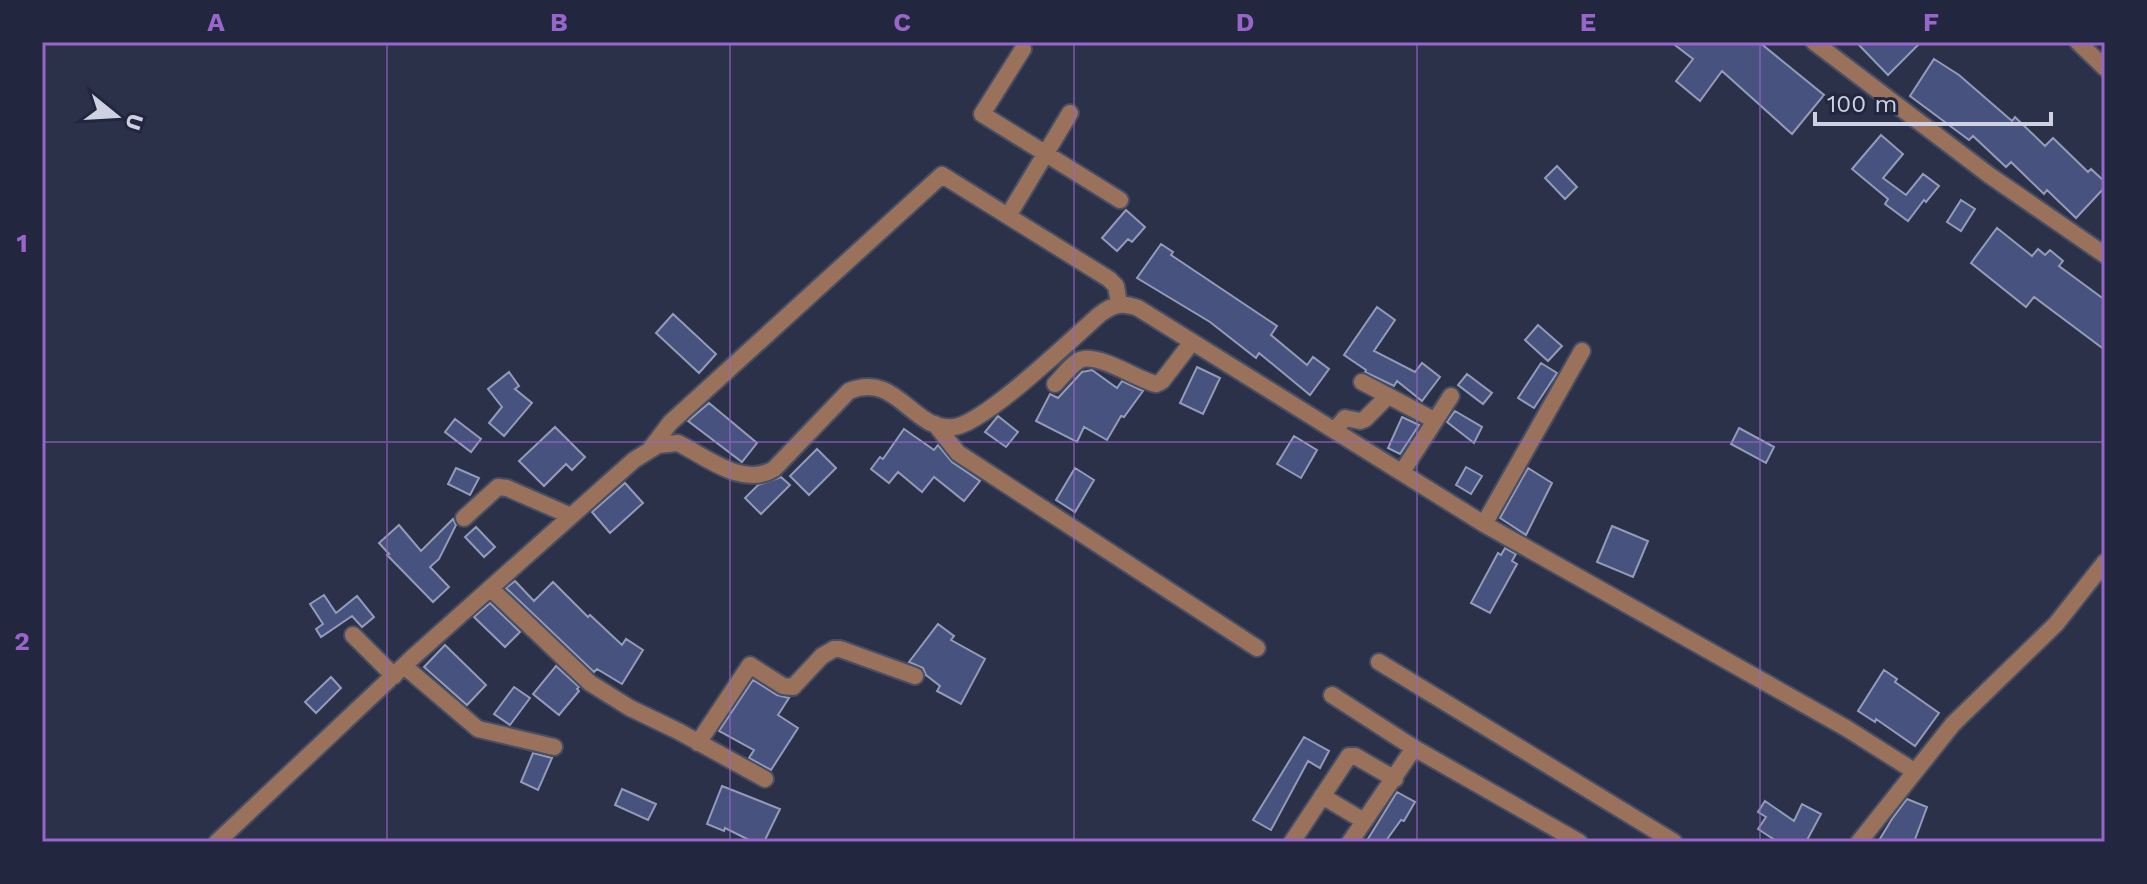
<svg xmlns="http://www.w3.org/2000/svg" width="2147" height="884" font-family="'Work Sans',sans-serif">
	<rect width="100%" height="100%" fill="#2b3149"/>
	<!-- building -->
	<path fill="#47527f" stroke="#939bb8" stroke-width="2" d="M 1671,42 L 1759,42 L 1824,95 L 1792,134 L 1722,71 L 1700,101 L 1676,81 L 1693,59 Z
		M 1856,42 L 1921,42 L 1888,75 Z
		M 1934,59 L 1959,75 L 2012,121 L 2015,117 L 2045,146 L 2053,138 L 2088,172 L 2091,169 L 2105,182 L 2105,187 L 2076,218 L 2047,190 L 2044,194 L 2011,162 L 2006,167 L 1973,136 L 1969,140 L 1910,96 Z
		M 1881,135 L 1903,154 L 1883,178 L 1906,195 L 1923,174 L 1939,186 L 1926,202 L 1924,200 L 1908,221 L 1885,204 L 1888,199 L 1852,169 Z
		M 1557,166 L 1577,187 L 1565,199 L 1545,178 Z
		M 1961,200 L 1975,209 L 1961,231 L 1947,222 Z
		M 1126,210 L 1145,227 L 1132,242 L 1128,239 L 1117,251 L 1102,238 Z
		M 1997,228 L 2032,256 L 2038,249 L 2045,255 L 2050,250 L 2063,261 L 2059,266 L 2105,300 L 2105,350 L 2034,297 L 2026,307 L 1971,263 Z
		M 1161,244 L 1173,252 L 1171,255 L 1277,326 L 1271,335 L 1307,365 L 1313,357 L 1329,369 L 1310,395 L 1259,353 L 1256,358 L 1210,322 L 1137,278 Z
		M 1377,307 L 1395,320 L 1374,351 L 1415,372 L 1422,363 L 1440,377 L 1422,401 L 1397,381 L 1394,386 L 1365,372 L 1366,370 L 1344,355 Z
		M 673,314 L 716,354 L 699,373 L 656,333 Z
		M 1538,325 L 1562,346 L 1548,361 L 1525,340 Z
		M 1541,363 L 1557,373 L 1534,408 L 1518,398 Z
		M 1197,367 L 1220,378 L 1203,414 L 1180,403 Z
		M 1092,370 L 1117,388 L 1122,381 L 1143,391 L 1124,417 L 1121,416 L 1107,440 L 1084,427 L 1077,442 L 1036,421 L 1050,394 L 1058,398 L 1082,372 Z
		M 509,372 L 519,386 L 515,389 L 532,403 L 504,436 L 489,423 L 502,407 L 488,389 Z
		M 1467,374 L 1492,393 L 1483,404 L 1458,385 Z
		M 709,403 L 757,443 L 742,462 L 688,421 Z
		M 1455,411 L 1482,427 L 1474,443 L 1447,422 Z
		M 998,416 L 1018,432 L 1006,447 L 985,432 Z
		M 1402,417 L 1419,425 L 1400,454 L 1388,448 Z
		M 455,419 L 481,439 L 471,452 L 445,432 Z
		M 555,427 L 585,457 L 572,470 L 566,464 L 544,486 L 519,461 Z
		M 1739,428 L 1774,447 L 1766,463 L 1731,444 Z
		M 904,429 L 934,450 L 938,445 L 952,462 L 980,481 L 964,501 L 934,477 L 922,492 L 898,472 L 889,483 L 871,469 L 880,457 L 883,459 Z
		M 1294,436 L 1317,450 L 1301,478 L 1277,464 Z
		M 817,449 L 836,468 L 809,495 L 790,476 Z
		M 1466,467 L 1482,476 L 1471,494 L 1456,485 Z
		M 456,468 L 479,478 L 470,495 L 448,484 Z
		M 1075,468 L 1094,480 L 1075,512 L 1056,500 Z
		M 1528,468 L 1552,483 L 1526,535 L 1500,518 Z
		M 781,477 L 790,485 L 761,514 L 745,498 L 758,485 Z
		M 625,483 L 643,503 L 610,533 L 592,512 Z
		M 453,519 L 456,525 L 439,559 L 430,567 L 449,587 L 433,602 L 387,555 L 389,554 L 379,543 L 399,525 L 421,551 Z
		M 1612,526 L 1648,541 L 1633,577 L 1597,562 Z
		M 476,527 L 495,547 L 484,557 L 465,537 Z
		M 1505,548 L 1516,554 L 1512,561 L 1517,564 L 1490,613 L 1471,603 L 1498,553 L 1501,555 Z
		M 515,581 L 534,601 L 553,582 L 588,617 L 590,615 L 622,645 L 626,639 L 643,650 L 622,684 L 597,669 L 594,672 L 506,588 Z
		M 324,595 L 336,613 L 357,596 L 374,617 L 362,627 L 352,616 L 321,637 L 316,629 L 323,624 L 310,604 Z
		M 490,603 L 520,632 L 505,647 L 474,617 Z
		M 938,624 L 954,636 L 951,640 L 985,659 L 961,704 L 937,691 L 940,686 L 926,675 L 923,668 L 909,662 Z
		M 445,645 L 486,685 L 467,705 L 424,667 Z
		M 556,666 L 579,687 L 577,689 L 579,691 L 559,715 L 533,694 Z
		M 1884,670 L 1897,679 L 1895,682 L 1939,713 L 1915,746 L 1876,719 L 1875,722 L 1858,711 Z
		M 331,677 L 341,688 L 316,713 L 305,702 Z
		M 753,680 L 777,695 L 789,698 L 778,715 L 798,728 L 771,770 L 749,758 L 754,750 L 719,731 Z
		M 514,687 L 530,698 L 510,725 L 494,714 Z
		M 1304,737 L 1329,751 L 1320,768 L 1308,761 L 1271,830 L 1253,820 Z
		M 533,753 L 552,758 L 538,790 L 521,782 Z
		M 722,786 L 780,809 L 764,842 L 753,842 L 725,828 L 724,831 L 707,824 Z
		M 622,789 L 656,804 L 648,820 L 615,805 Z
		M 1397,792 L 1415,802 L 1404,821 L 1401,820 L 1385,842 L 1366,842 Z
		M 1907,799 L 1927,807 L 1914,842 L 1878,842 L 1892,819 Z
		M 1765,801 L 1794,821 L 1802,804 L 1821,814 L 1806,842 L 1778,842 L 1758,829 L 1766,817 L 1758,812 Z"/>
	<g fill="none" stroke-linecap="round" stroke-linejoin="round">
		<!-- minor casing -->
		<g stroke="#484e64" stroke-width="20">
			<path id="minor" d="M 1814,42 L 1989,175 L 2105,255
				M 2078,42 L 2105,68
				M 1023,49 L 982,114 L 1120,200
				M 1008,216 L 1070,113
				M 1362,382 L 1434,420
				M 1055,384 C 1062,377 1069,367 1078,361 C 1094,350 1138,380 1156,384 L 1162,381 L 1192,342
				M 935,424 L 958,453 L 1257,648
				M 1335,430 L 1345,418 L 1360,421 L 1365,419 L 1388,396
				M 651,448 L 670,423 L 942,175 L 1109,279 L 1116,286 L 1119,304
				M 1402,472 L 1451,396
				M 464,518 L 498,487 L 507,488 L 571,516
				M 1484,524 L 1582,351
				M 491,589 L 590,683 L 630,708 L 678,731 L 765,779
				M 353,635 L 394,676
				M 1379,662 L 1674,842
				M 404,666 L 478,729 L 554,747
				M 1332,695 L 1414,748 L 1579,842
				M 698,743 L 750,665 L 783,686 L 793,687 L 822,656 L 834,649 L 840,649 L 915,676
				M 1322,796 L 1364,821
				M 217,842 L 412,658 L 634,460 L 658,445 L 678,443 C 706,457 743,488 774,469 L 849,391 C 898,371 912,432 954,427 C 985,423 1072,339 1099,315 C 1113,304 1122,302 1138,308 L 1484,524 L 1846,728 L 1914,771
				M 1292,842 L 1349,756 L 1355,756 L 1395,779
				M 1350,842 L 1414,748
				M 1859,842 L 1953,724 L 2056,624 L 2105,562"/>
		</g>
		<!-- minor -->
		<use href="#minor" stroke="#9a715b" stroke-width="16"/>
	</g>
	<!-- grid -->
	<path fill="none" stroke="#9866cb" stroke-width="2" stroke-opacity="0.55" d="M 387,42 L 387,842M 730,42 L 730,842M 1074,42 L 1074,842M 1417,42 L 1417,842M 1760,42 L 1760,842M 42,442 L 2105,442"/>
	<!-- border -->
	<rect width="2147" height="884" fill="none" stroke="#22273f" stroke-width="88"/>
	<!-- north arrow -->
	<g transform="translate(116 116) rotate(108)" stroke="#22273f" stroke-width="6" paint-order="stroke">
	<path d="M0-6L14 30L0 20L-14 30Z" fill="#cdd1e1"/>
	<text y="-12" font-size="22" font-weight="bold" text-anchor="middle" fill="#cdd1e1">U</text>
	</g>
	<!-- scale -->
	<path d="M1815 112v12h236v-12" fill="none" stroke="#cdd1e1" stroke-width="4"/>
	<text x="1827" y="112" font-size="24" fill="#cdd1e1" stroke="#22273f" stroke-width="6" paint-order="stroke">100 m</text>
	<rect x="44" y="44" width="2059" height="796" fill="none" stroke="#9866cb" stroke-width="3"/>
	<g font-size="26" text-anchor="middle" font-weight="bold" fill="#9866cb">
		<text x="216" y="31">A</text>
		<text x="559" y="31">B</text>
		<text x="902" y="31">C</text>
		<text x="1245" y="31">D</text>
		<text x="1588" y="31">E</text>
		<text x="1931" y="31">F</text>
		<text x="22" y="252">1</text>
		<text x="22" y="650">2</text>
	</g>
</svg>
